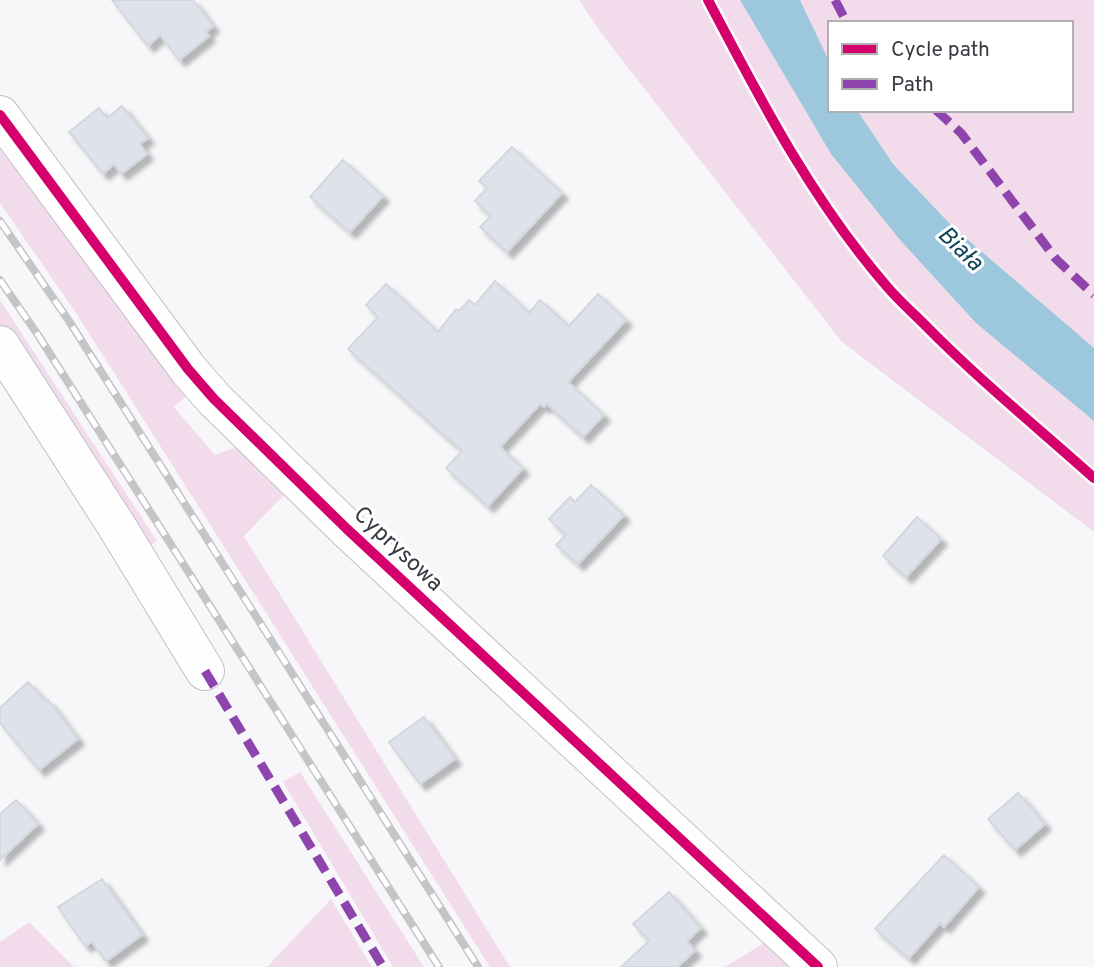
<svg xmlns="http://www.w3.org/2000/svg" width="1094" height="967" font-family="Overpass,sans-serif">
	<defs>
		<filter id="shadow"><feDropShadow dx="6" dy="6" stdDeviation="2" flood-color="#0004"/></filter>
	</defs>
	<rect width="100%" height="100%" fill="#f7f7fa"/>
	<!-- green -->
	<path fill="#f2dbeb" d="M 579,0 L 740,0 L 831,154 L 900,240 L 976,323 L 1094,421 L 1094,532 L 842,342 L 601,33 Z
		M 800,0 L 1094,0 L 1094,348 L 953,227 L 893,164 L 857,110 L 1071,110 L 1071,23 L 830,23 L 830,63 Z
		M 0,138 L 191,392 L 174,407 L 215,455 L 242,445 L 289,490 L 244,536 L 510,967 L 490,967 L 78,316 L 0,203 Z
		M 0,300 L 157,541 L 150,545 L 0,325 Z
		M 300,772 L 424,967 L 393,967 L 283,782 Z
		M 331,899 L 372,967 L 267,967 Z
		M 29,922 L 74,967 L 0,967 L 0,942 Z
		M 772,938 L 802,967 L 725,967 Z"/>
	<!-- water -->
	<path fill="#9dc7dc" d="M 740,0 L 800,0 L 830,63 L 830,110 L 857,110 L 893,164 L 953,227 L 1094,348 L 1094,421 L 976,323 L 900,240 L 831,154 Z"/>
	<!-- building -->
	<path fill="#dde2eb" stroke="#d4d7dd" stroke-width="2" filter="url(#shadow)" d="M 112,0 L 193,0 L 213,26 L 206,32 L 209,36 L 179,60 L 160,35 L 148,46 Z
		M 122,106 L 148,138 L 140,144 L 147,154 L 121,174 L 114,164 L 103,174 L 69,132 L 99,108 L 107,118 Z
		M 512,147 L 562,193 L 507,252 L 480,227 L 491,216 L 475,201 L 487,188 L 479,181 Z
		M 343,160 L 383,196 L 350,232 L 310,197 Z
		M 495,281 L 529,313 L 540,300 L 569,326 L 598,294 L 626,320 L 568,382 L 604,415 L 583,437 L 547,404 L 544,407 L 540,404 L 500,447 L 523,468 L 488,506 L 446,468 L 462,451 L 348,349 L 378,317 L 366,305 L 386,284 L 438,332 L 456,309 L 459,311 L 469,300 L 475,305 Z
		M 591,485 L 624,515 L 578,564 L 556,545 L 566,535 L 549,519 L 570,497 L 575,502 Z
		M 917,517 L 941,539 L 906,577 L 883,556 Z
		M 28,682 L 46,702 L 48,700 L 78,739 L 39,770 L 0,723 L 0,708 Z
		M 424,717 L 455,759 L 420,784 L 389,742 Z
		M 1018,793 L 1045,824 L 1015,850 L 988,819 Z
		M 16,800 L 38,824 L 0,860 L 0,814 Z
		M 944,855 L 979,887 L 944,927 L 940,923 L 909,958 L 875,929 Z
		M 102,879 L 142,935 L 106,961 L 92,942 L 85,946 L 58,907 Z
		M 669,892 L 701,928 L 687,941 L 695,951 L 677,967 L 621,967 L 649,941 L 633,924 Z"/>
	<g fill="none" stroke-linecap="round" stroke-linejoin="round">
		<!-- minor casing -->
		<g stroke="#c1c1c7" stroke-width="40">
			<path id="minor" d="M 0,115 L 188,369 L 214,399 L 347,529 L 818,967
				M 0,345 L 116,525 L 205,671"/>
		</g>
		<!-- minor -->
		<use href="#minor" stroke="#fefefe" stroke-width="38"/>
		<!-- rail casing -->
		<g stroke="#c5c5c7" stroke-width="8">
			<path id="rail" d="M 0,221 L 69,321 L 478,967
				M 0,280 L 38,335 L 439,967"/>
		</g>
		<!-- rail -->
		<use href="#rail" stroke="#fff" stroke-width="5" stroke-dasharray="16" stroke-linecap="butt"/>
		<!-- quiet -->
		<path stroke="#8e44ad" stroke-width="9" stroke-dasharray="18 9" stroke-linecap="butt" d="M 835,0 L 847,23
			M 936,110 L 961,133 L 1056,259 L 1094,295
			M 205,671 L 383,967"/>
		<!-- cycleway casing -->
		<g stroke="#fff" stroke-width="15">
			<path id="cycleway" d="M 708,0 C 760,99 811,198 884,283 C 896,298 911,311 925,325 C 978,379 1037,427 1094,478
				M 0,115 L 188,369 L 214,399 L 347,529 L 818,967"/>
		</g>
		<!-- cycleway -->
		<use href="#cycleway" stroke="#d6006c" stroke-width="10"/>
	</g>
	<g text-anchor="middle" stroke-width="6" stroke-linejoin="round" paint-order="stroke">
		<!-- street labels -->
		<g font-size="23" fill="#383843" stroke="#fff">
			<text transform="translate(399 548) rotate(43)" y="8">Cyprysowa</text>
		</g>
		<!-- water labels -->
		<g font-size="24" font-style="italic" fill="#0f4458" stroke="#fff">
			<text transform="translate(961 248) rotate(44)" y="8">Biała</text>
		</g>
	</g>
	<!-- legend -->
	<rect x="828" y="21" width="245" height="91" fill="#ffffff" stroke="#afafb4" stroke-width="2"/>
	<rect x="842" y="44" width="35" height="10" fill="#d6006c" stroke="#afafb4" stroke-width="2"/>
	<text x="891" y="56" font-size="21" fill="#383843">Cycle path</text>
	<rect x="842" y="79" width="35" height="10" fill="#8e44ad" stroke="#afafb4" stroke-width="2"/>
	<text x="891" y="91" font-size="21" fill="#383843">Path</text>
</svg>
